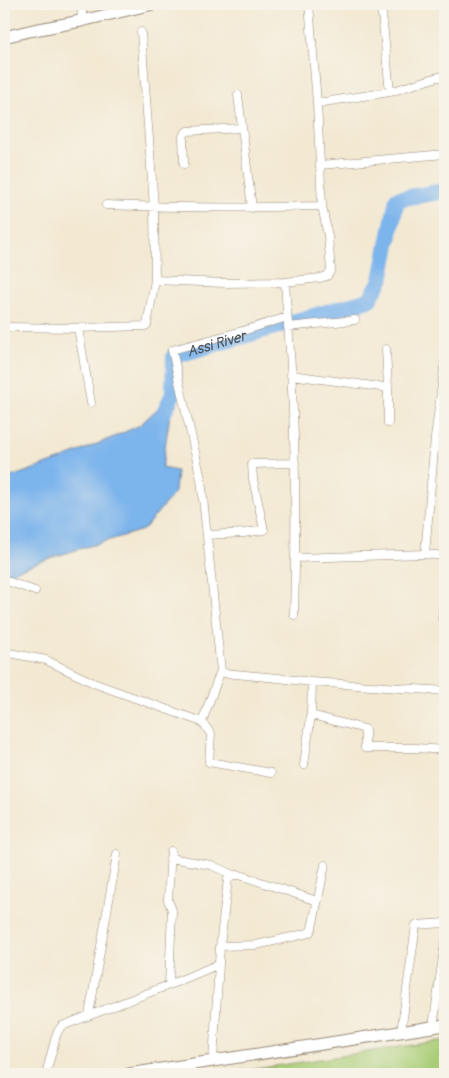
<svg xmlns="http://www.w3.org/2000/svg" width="449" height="1078" font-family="Pangolin,sans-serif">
	<rect width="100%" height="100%" fill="#f7f3e8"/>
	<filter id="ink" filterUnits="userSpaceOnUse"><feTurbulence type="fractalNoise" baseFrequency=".02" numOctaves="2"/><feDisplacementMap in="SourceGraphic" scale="10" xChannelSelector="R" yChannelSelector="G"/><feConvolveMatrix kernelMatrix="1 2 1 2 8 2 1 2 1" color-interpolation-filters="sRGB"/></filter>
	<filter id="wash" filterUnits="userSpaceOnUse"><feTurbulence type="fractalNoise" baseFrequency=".0096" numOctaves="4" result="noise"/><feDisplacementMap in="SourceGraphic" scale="20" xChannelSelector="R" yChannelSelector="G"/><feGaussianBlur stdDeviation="1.12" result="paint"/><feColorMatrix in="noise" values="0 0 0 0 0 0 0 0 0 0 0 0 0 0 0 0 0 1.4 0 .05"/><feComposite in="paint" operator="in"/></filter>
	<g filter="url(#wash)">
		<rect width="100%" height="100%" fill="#f3e9d3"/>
		<!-- green -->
		<path fill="#a9cd76" stroke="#727c4a" d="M 445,1040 L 445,1074 L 223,1074 Z"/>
		<!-- water -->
		<path fill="#7bb4ec" stroke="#5b6f85" d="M 173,394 L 162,468 L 177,471 L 175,492 L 143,530 L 53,557 L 4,575 L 4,500 L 11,477 L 59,460 L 116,436 L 140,425 Z"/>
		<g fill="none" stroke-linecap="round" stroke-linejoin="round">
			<!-- river -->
			<path stroke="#7bb4ec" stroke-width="16" id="s1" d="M 164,412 L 173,394 L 174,356 L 369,300 L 381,280 L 397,199 L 445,191"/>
		</g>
	</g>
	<g filter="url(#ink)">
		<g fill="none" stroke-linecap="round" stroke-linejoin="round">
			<!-- street casing -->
			<g stroke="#978a78" stroke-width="9">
				<path id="street" d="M 381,4 L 390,92
					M 81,21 L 83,4
					M 238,95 L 252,208
					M 317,103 L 390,92 L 438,77 L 445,77
					M 184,164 L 183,136 L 187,131 L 242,128
					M 320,165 L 445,154
					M 106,205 C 178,208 250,208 322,206
					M 155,280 L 224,283 L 285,282 L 320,278 L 327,276 L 331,270 L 328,236 L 322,206 L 317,103 L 309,4
					M 285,282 C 287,317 291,353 292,389 C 296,464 296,540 294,615
					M 287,317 L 246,330 L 172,350 L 201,479 L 221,671 L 224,673 L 278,678 L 312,682 L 445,691
					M 4,327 L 78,328 L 145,326 L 147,325 L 155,280 L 154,207 L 141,32
					M 288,327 L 355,320
					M 78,328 L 91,403
					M 386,349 L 388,388
					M 445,361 L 435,438 L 425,554 L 445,556
					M 291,375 L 388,388 L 388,423
					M 207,535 L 244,533 L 264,530 L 253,479 L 252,464 L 295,463
					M 296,558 L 425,554
					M 4,580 L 35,591
					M 442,619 L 445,594
					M 4,652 L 46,660 L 96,684 L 202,722 L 221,670
					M 311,715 L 365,729 L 365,748 L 416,748 L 445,750
					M 202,722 L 211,734 L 209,762 L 271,773
					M 304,765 L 311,715 L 312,682
					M 170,858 L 211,865 L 233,875 L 240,875 L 317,901
					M 220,946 L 256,945 L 305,934 L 310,932 L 312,928 L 325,865
					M 169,985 L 172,910 L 168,900 L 171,851
					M 89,1015 L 117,854
					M 433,1027 L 445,943
					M 401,1032 L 416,925 L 445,923
					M 213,1061 L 219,964
					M 46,1074 L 56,1036 L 58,1031 L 62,1026 L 169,985 L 219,964 L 220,946 L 228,879 L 233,875"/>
			</g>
			<!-- secondary casing -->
			<g stroke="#978a78" stroke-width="13">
				<path id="secondary" d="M 4,37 L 29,31 L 81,21 L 153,4
					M 129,1074 L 445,1025"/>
			</g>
			<!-- street -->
			<use href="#street" stroke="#fff" stroke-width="8"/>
			<!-- secondary -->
			<use href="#secondary" stroke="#fff" stroke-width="11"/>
		</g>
	</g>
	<g text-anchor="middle" stroke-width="5" stroke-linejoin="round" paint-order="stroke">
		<!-- water labels -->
		<g font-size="15" font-style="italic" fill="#4e535c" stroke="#f7f3e8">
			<text dy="5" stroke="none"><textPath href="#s1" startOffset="102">Assi River</textPath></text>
		</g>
	</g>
	<!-- margin -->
	<rect width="449" height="1078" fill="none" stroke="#f7f3e8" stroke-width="20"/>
</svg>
